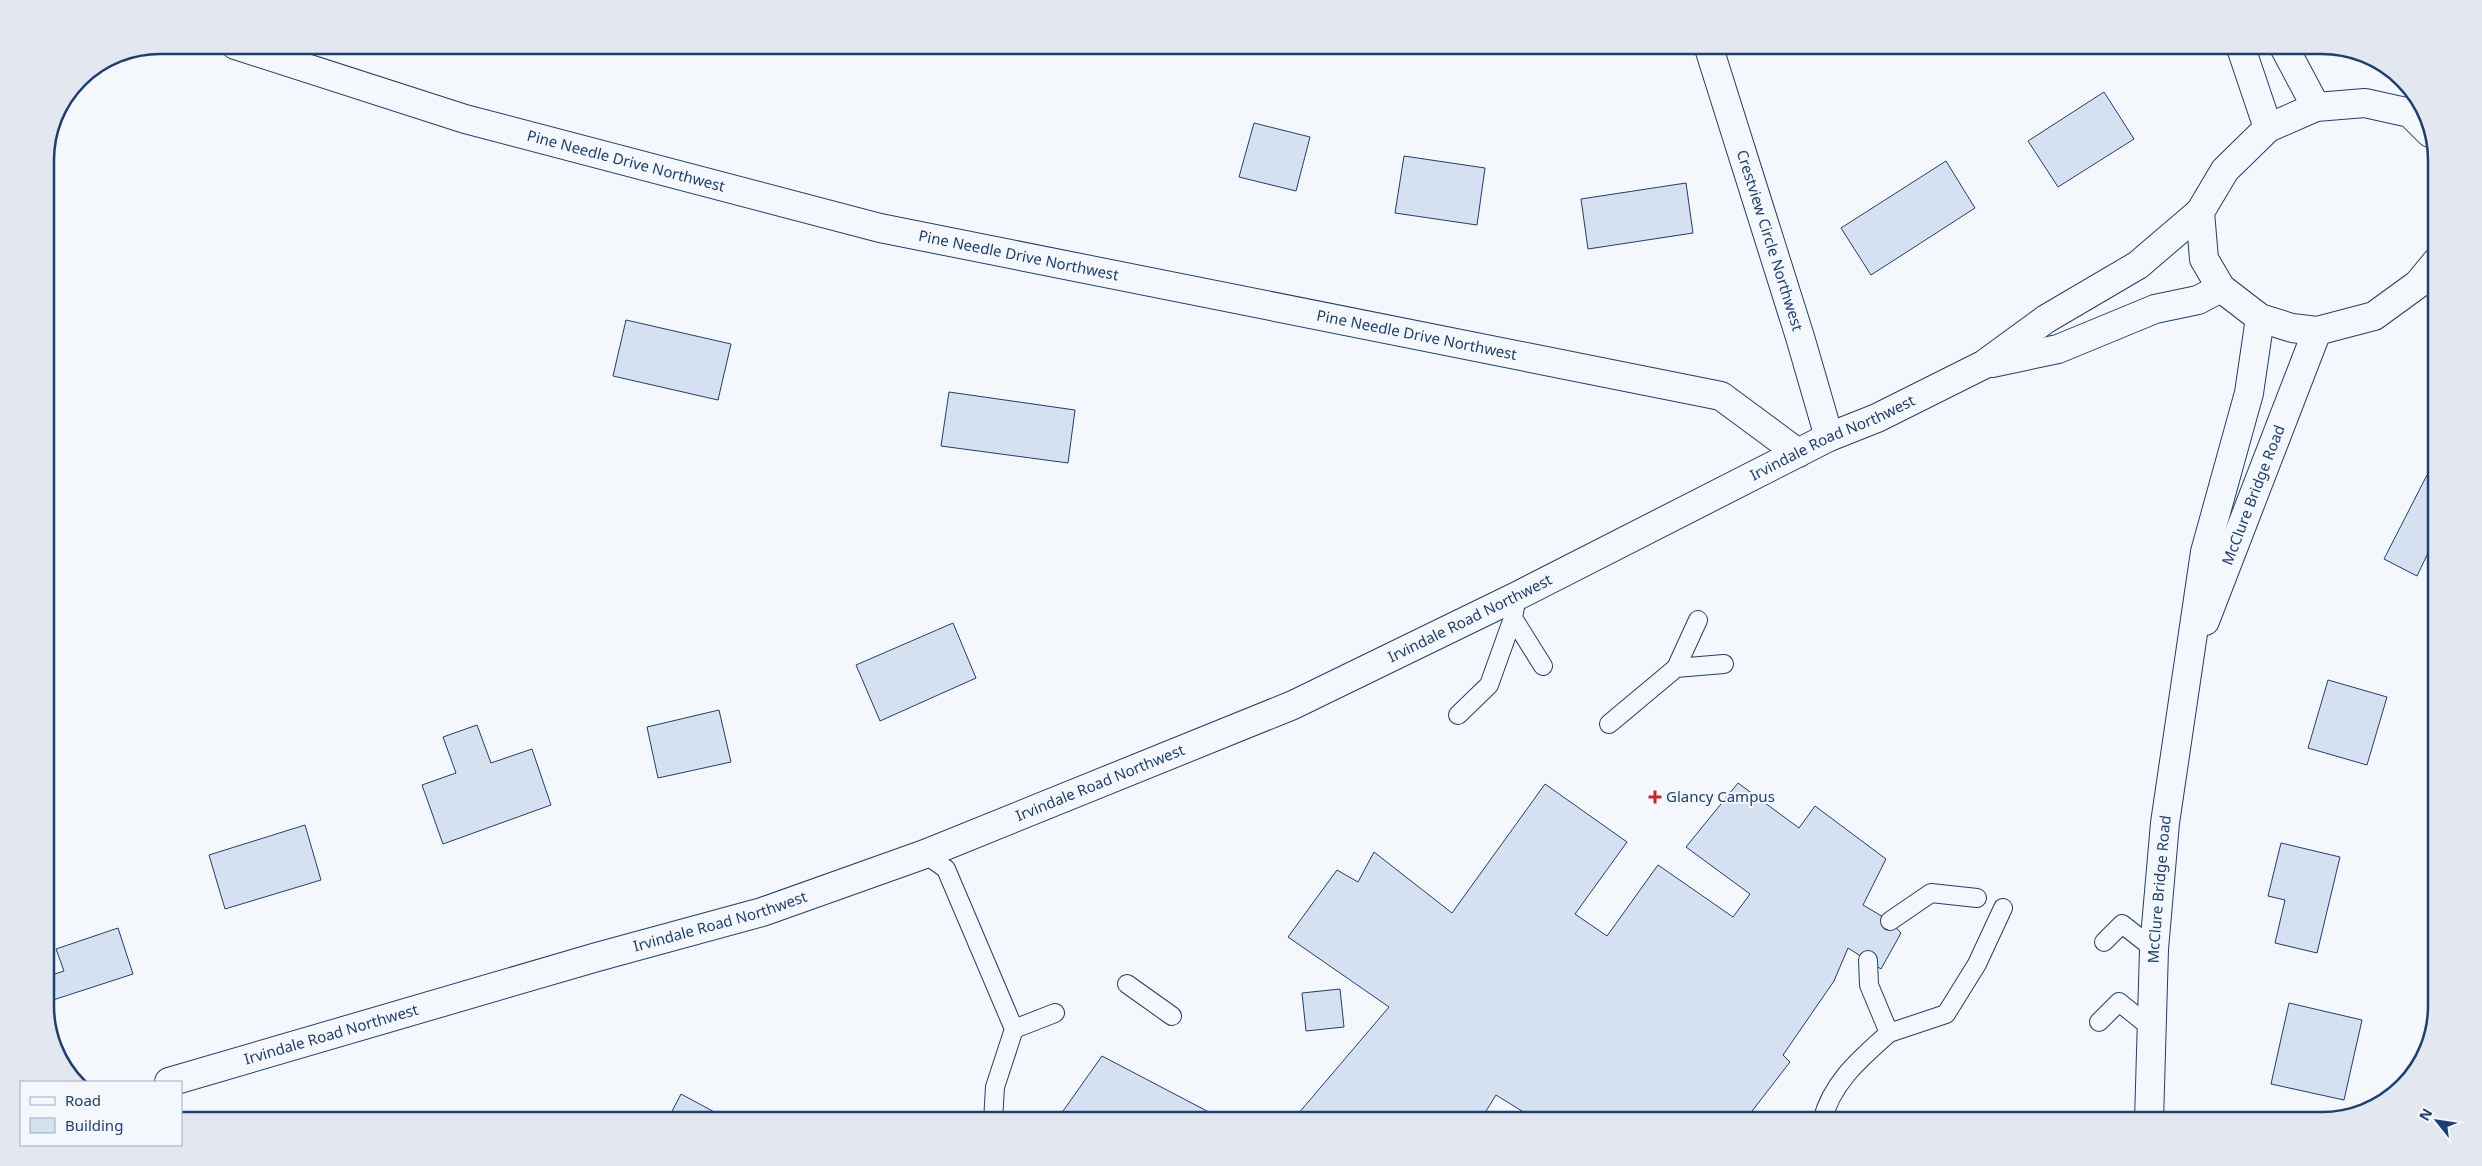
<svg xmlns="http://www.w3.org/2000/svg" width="2482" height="1166" font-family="'Noto Sans',sans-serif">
	<rect width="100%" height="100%" fill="#f4f7fb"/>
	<!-- building -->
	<path fill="#d5e0f0" stroke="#1d3f73" d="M 706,45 L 730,45 L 727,52 Z
		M 741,45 L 763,45 L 761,52 Z
		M 2104,92 L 2134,139 L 2058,187 L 2028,141 Z
		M 1254,123 L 1310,137 L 1296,191 L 1239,177 Z
		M 1404,156 L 1485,168 L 1477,225 L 1395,213 Z
		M 1946,161 L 1975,208 L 1871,275 L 1841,228 Z
		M 1686,183 L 1693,233 L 1588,249 L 1581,199 Z
		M 626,320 L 731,344 L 718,400 L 613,376 Z
		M 949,392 L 1075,410 L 1068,463 L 941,446 Z
		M 2427,475 L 2437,479 L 2437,557 L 2428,553 L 2417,576 L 2384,559 Z
		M 953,623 L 976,678 L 880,721 L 856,665 Z
		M 2328,680 L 2387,697 L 2367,765 L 2308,748 Z
		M 719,710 L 731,762 L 658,778 L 647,727 Z
		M 477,725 L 491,763 L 532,749 L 551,805 L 443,844 L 422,785 L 456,773 L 443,737 Z
		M 1738,783 L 1799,828 L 1815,806 L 1886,859 L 1863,905 L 1890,921 L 1901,933 L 1881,969 L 1848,948 L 1834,981 L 1783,1055 L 1790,1062 L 1749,1115 L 1754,1121 L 1538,1121 L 1496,1095 L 1480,1121 L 1292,1121 L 1389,1007 L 1288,937 L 1337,870 L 1358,882 L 1374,852 L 1452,913 L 1545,784 L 1627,842 L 1575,914 L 1607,936 L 1658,865 L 1733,917 L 1750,894 L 1686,847 Z
		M 305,825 L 321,880 L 225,909 L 209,855 Z
		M 2281,843 L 2340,857 L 2317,953 L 2275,943 L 2285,900 L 2268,896 Z
		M 118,928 L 133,974 L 53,1000 L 46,977 L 64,971 L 56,949 Z
		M 1340,989 L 1344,1027 L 1306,1031 L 1302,993 Z
		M 2289,1003 L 2362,1020 L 2344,1100 L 2271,1084 Z
		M 1102,1056 L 1226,1121 L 1056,1121 Z
		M 681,1094 L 731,1121 L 667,1121 Z
		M 615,1113 L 617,1121 L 590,1121 Z"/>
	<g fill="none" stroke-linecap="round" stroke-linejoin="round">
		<!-- lane casing -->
		<g stroke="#1d3f73" stroke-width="20">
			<path id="lane" d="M 1513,618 L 1543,666
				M 1676,668 L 1724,664
				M 1458,715 L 1489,685 L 1513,618 L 1517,596
				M 1609,724 L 1676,668 L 1698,620
				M 925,854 L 946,869 L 1014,1029 L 995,1087 L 993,1121
				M 1890,921 L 1931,893 L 1977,898
				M 2104,942 L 2122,924 L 2154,949
				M 1127,984 L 1172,1016
				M 2099,1022 L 2119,1002 L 2150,1027
				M 1014,1029 L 1055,1013
				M 1889,1033 L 1946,1014 L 1977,964 L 2003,908
				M 1822,1121 C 1832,1082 1860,1059 1889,1033 L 1869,985 L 1868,960"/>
		</g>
		<!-- street casing -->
		<g stroke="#1d3f73" stroke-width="30">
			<g id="street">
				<path id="s1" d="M 235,45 L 465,119 L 880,228 L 1721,396 L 1798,453"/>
				<path id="s2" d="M 1708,45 L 1800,337 L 1829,437"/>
			</g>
		</g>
		<!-- secondary casing -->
		<g stroke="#1d3f73" stroke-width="30">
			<g id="secondary">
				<path d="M 2240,45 L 2268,128"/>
				<path d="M 2283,45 L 2316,107"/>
				<path d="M 2430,133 L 2410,113 L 2365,103 L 2316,107 L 2268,128 L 2225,170 L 2200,212 L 2204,259 L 2221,288 L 2260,318 L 2292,328 L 2317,331 L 2374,316 L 2418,284 L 2437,261"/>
				<path d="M 1992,363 L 2058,349 L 2155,309 L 2198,300 L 2221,288"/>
				<path id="s3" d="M 2205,621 L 2317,331"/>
				<path id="s4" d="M 169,1082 L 597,957 L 762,912 L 925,854 L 1293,705 L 1517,596 L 1829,437 L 1877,418 L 1983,365 L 2046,319 L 2138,265 L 2200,212"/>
				<path id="s5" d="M 2149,1121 L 2154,949 L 2165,823 L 2205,552 L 2249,393 L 2260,318"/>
			</g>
		</g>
		<!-- lane -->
		<use href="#lane" stroke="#f4f7fb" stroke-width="18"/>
		<!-- street -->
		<use href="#street" stroke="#f4f7fb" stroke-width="28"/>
		<!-- secondary -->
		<use href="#secondary" stroke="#f4f7fb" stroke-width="28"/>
	</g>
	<!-- markers -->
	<path fill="#c62828" stroke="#f4f7fb" stroke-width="2" d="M1652.5 789.5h5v5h5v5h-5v5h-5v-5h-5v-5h5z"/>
	<g text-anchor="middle" stroke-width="4" stroke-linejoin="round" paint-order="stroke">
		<!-- street labels -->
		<g font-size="15" fill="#1d3f73" stroke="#f4f7fb">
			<text dy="5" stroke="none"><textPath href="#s1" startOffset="408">Pine Needle Drive Northwest</textPath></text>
			<text dy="5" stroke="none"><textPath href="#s2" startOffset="205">Crestview Circle Northwest</textPath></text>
			<text dy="5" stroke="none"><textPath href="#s1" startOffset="812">Pine Needle Drive Northwest</textPath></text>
			<text dy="5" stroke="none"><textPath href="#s1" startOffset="1218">Pine Needle Drive Northwest</textPath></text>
			<text dy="5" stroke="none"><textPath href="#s4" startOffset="1789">Irvindale Road Northwest</textPath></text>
			<text dy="5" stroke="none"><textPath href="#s3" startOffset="135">McClure Bridge Road</textPath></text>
			<text dy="5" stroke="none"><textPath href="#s4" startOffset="1384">Irvindale Road Northwest</textPath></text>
			<text dy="5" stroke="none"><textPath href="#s4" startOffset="979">Irvindale Road Northwest</textPath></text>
			<text dy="5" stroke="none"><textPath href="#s5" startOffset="232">McClure Bridge Road</textPath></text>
			<text dy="5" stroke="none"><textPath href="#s4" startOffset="574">Irvindale Road Northwest</textPath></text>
			<text dy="5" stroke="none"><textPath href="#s4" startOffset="169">Irvindale Road Northwest</textPath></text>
		</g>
		<!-- poi labels -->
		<g font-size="15" fill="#1d3f73" stroke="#f4f7fb" text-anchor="start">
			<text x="1666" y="802">Glancy Campus</text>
		</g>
	</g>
	<!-- crop -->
	<path d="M0 0H2482V1166H0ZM160 54H2322A106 106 0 0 1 2428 160V1006A106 106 0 0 1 2322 1112H160A106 106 0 0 1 54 1006V160A106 106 0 0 1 160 54Z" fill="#e3e8f0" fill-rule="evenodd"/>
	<path fill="none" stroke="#1d3f73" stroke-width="2.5" d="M160 54H2322A106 106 0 0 1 2428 160V1006A106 106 0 0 1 2322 1112H160A106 106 0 0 1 54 1006V160A106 106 0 0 1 160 54Z"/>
	<!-- legend -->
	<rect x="20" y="1081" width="162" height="65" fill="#f4f7fb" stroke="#9eadc5"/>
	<rect x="30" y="1097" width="25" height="8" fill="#f4f7fb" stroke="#9eadc5"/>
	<text x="65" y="1106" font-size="15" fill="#1d3f73">Road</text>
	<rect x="30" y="1118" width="25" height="15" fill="#d5e0f0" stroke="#9eadc5"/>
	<text x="65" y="1131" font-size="15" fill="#1d3f73">Building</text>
	<!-- north arrow -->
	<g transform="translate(2437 1121) rotate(300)" stroke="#f4f7fb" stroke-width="4" paint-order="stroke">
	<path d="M0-4L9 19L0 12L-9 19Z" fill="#1d3f73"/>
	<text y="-8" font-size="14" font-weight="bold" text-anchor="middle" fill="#1d3f73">N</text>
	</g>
</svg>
